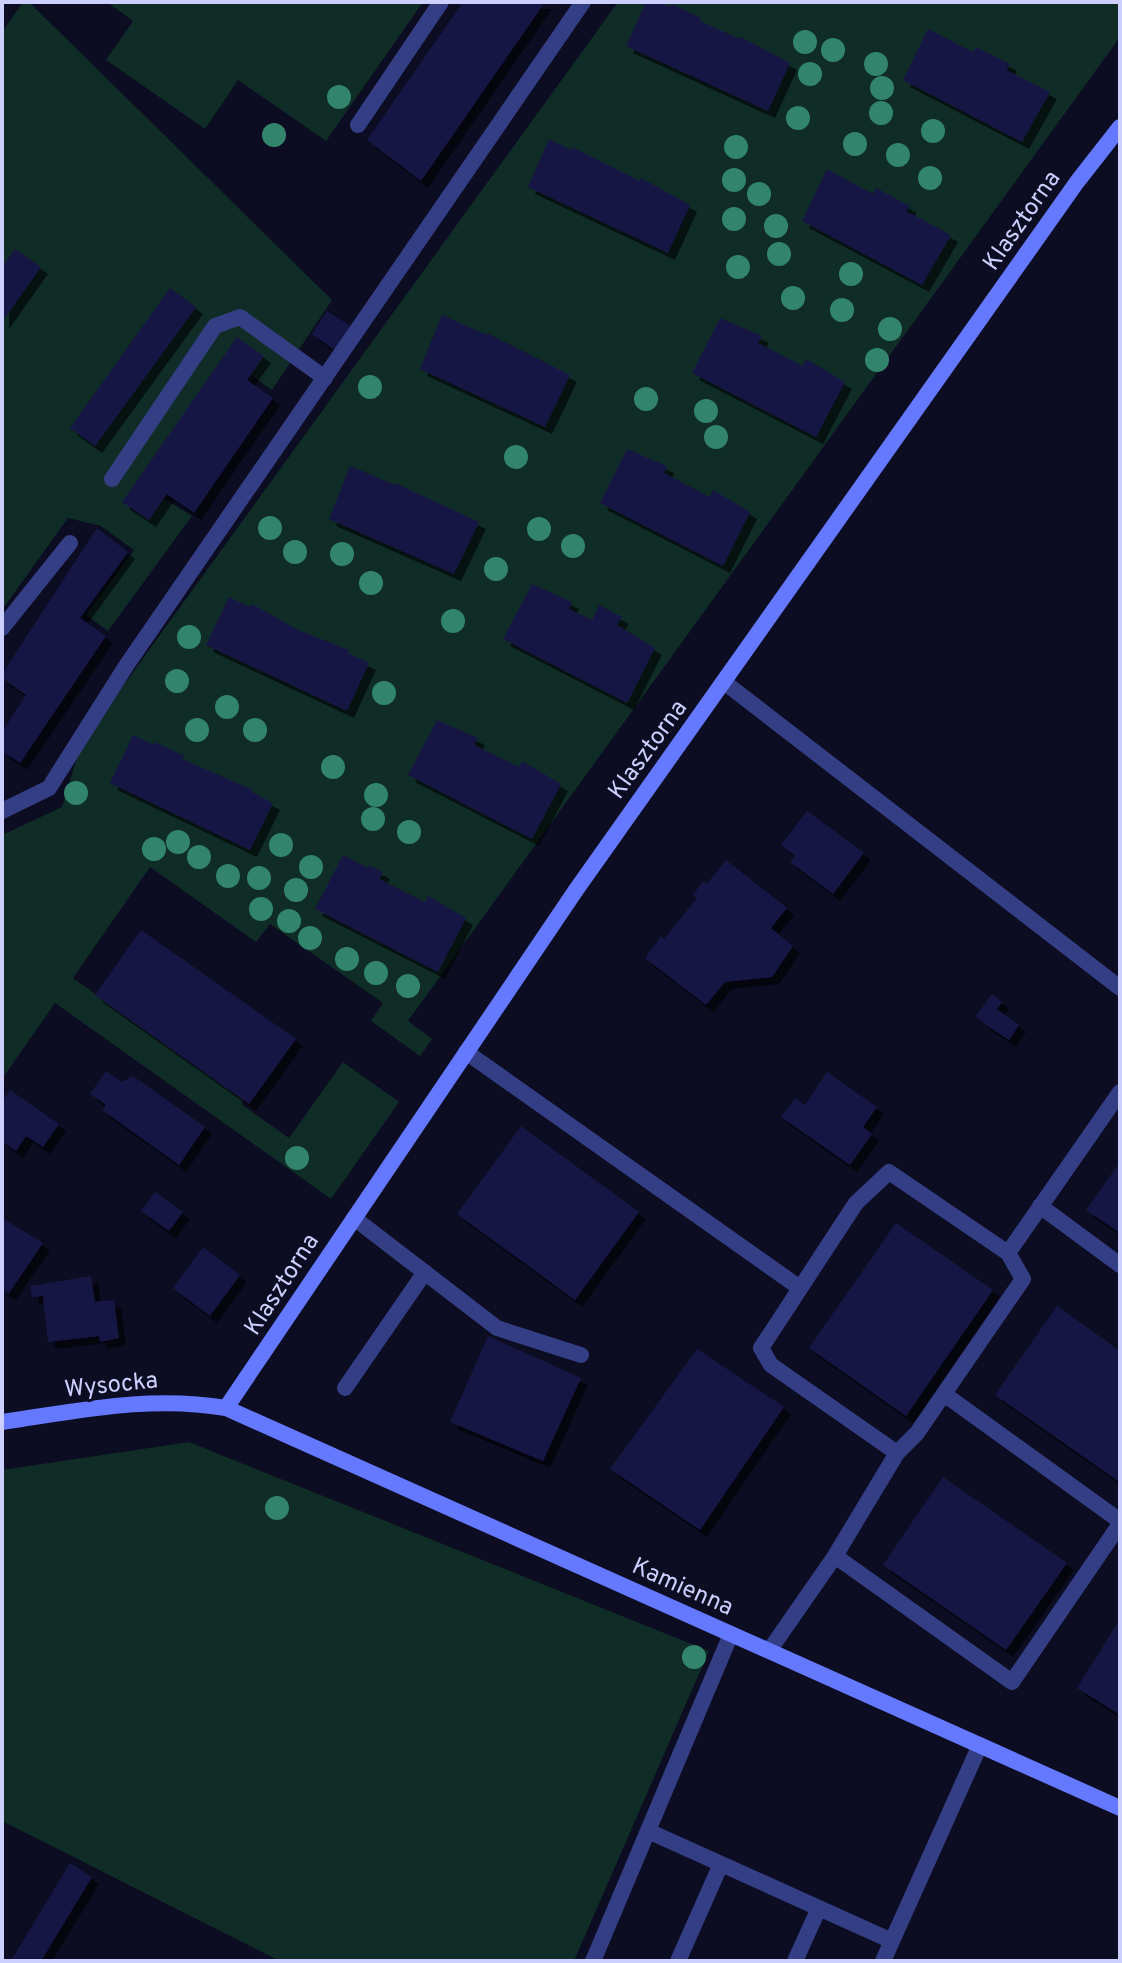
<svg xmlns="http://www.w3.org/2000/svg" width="1122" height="1963" font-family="Overpass,sans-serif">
	<defs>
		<filter id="shadow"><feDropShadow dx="7" dy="7" stdDeviation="0" flood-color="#0009"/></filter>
	</defs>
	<rect width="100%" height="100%" fill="#0c0c22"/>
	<!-- green -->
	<path fill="#0f2c26" d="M 23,2 L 29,2 L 332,300 L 272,390 L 248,373 L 160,496 L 192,516 L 108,631 L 86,615 L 134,550 L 101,526 L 68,518 L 2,610 L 2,32 Z
		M 107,2 L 423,2 L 326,141 L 238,80 L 205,129 L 106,60 L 133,21 Z
		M 618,2 L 1120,2 L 1120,37 L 408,1021 L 432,1039 L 420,1056 L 371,1021 L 383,1003 L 270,924 L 256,942 L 150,867 L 73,978 L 244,1099 L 241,1104 L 289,1138 L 343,1062 L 399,1102 L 331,1199 L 55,1003 L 2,1079 L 2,835 L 62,807 L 81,744 Z
		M 189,1442 L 709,1651 L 574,1961 L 280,1961 L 2,1821 L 2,1470 Z"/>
	<!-- building -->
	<path fill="#191744" filter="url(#shadow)" d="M 463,2 L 545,2 L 421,181 L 367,140 Z
		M 646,2 L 659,2 L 670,7 L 672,4 L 701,18 L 700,21 L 740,39 L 741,37 L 790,63 L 768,111 L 626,46 Z
		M 928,29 L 973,52 L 976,47 L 1010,64 L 1006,70 L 1050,92 L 1022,142 L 903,80 Z
		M 549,139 L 571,150 L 572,147 L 640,181 L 641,178 L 690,205 L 668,253 L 528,187 Z
		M 827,169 L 873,194 L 876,188 L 910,206 L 906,211 L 951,235 L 922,285 L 802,221 Z
		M 15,249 L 41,267 L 2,322 L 2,267 Z
		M 170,288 L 196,307 L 95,446 L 70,428 Z
		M 327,311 L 352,327 L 336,351 L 312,334 Z
		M 442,315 L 487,335 L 487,333 L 570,375 L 545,427 L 420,369 Z
		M 720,318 L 762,336 L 758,343 L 803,366 L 806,359 L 845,382 L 816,437 L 692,373 Z
		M 237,337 L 264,356 L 247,380 L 273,398 L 194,513 L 167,494 L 149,520 L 122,502 Z
		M 627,449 L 667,466 L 664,473 L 710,497 L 713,490 L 750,512 L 723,566 L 600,503 Z
		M 350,466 L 395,485 L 395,483 L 479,522 L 454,574 L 329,519 Z
		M 97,528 L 128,552 L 80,618 L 106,636 L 20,763 L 2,751 L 2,732 L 26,695 L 2,678 L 2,674 Z
		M 532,584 L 572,602 L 569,609 L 592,620 L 599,605 L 622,617 L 617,625 L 655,648 L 627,703 L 503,639 Z
		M 229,597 L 250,607 L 252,604 L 298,630 L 349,650 L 348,653 L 369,663 L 347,711 L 206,645 Z
		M 437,720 L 478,738 L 474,745 L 519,767 L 522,761 L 561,784 L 532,839 L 408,775 Z
		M 133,735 L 154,745 L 155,742 L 184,756 L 182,759 L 253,790 L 252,792 L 273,803 L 250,850 L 110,783 Z
		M 807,811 L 864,853 L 833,894 L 790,862 L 795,856 L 781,845 Z
		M 343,855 L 368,868 L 369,865 L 383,872 L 379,879 L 425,902 L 428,896 L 466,918 L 438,972 L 315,909 Z
		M 726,860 L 787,908 L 771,928 L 793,946 L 772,977 L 725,982 L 706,1005 L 645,958 L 661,936 L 664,939 L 697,898 L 693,895 L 703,881 L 707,884 Z
		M 141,930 L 296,1039 L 249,1104 L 95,995 Z
		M 992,994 L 1002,1002 L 997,1009 L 1019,1025 L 1009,1040 L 986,1025 L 976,1016 Z
		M 106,1071 L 122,1082 L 133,1076 L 205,1127 L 179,1165 L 102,1110 L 106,1105 L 90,1094 Z
		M 827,1072 L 877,1107 L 863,1127 L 872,1134 L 850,1165 L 781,1117 L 795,1098 L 805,1105 Z
		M 10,1090 L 59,1124 L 43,1147 L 26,1136 L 16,1151 L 2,1141 L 2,1102 Z
		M 521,1126 L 639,1212 L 575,1300 L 457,1214 Z
		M 1120,1162 L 1120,1233 L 1086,1210 Z
		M 155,1192 L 183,1212 L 169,1231 L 141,1211 Z
		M 2,1218 L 43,1243 L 9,1293 L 2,1289 Z
		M 896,1223 L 993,1290 L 906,1416 L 809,1348 Z
		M 203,1247 L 240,1275 L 210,1316 L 173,1288 Z
		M 91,1276 L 95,1302 L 114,1300 L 119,1338 L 100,1342 L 99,1336 L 48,1342 L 43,1296 L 32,1297 L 30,1286 Z
		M 1057,1306 L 1120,1351 L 1118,1481 L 995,1395 Z
		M 488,1336 L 581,1378 L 543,1461 L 450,1422 Z
		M 697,1349 L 784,1407 L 700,1530 L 610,1469 Z
		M 943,1477 L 1067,1563 L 1006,1650 L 883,1565 Z
		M 1120,1619 L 1120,1715 L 1077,1688 Z
		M 70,1863 L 92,1877 L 41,1961 L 11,1961 Z"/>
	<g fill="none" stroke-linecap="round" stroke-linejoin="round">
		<!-- lane -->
		<path stroke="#343e84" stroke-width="16" d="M 358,125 L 441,2
			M 112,479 L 215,326 L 240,317 L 325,378
			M 2,628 L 70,543
			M 466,1052 L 800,1288
			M 889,1172 L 1008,1253 L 1023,1279 L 917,1433 L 897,1453 L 771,1365 L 761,1348 L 856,1203 Z
			M 1040,1206 L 1120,1265
			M 354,1218 L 497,1328 L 581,1355
			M 1008,1253 L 1120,1092
			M 345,1388 L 425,1272
			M 944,1394 L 1120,1521
			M 897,1453 L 835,1556 L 1012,1682 L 1120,1524
			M 769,1651 L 835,1556
			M 648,1831 L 892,1941
			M 593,1961 L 731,1634
			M 678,1961 L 721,1864
			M 795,1961 L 819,1908
			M 883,1961 L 980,1745"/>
		<!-- street -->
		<path stroke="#343e84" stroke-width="16" d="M 724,682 L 1120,988
			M 2,811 L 49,788 L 126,666 L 583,2"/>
		<!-- secondary -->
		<path stroke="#6479ff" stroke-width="16" d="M 226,1408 L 576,890 L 1077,182 L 1120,127
			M 2,1422 C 79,1411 149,1395 226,1408 L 1120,1808"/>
	</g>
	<!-- trees -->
	<g fill="#32846c">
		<circle cx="805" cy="42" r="12"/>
		<circle cx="833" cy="50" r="12"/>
		<circle cx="876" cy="64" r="12"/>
		<circle cx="810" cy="74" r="12"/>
		<circle cx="882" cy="88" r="12"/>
		<circle cx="339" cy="97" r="12"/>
		<circle cx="881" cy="113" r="12"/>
		<circle cx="798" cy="118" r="12"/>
		<circle cx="933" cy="131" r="12"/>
		<circle cx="274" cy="135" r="12"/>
		<circle cx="855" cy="144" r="12"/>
		<circle cx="736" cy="147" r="12"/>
		<circle cx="898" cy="155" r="12"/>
		<circle cx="930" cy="178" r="12"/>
		<circle cx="734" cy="180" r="12"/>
		<circle cx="759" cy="194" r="12"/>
		<circle cx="734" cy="219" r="12"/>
		<circle cx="776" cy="226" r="12"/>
		<circle cx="779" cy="254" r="12"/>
		<circle cx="738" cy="267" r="12"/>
		<circle cx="851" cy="274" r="12"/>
		<circle cx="793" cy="298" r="12"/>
		<circle cx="842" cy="310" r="12"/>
		<circle cx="890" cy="329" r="12"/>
		<circle cx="877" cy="360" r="12"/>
		<circle cx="370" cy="387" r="12"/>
		<circle cx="646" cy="399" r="12"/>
		<circle cx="706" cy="411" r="12"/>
		<circle cx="716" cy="437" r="12"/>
		<circle cx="516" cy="457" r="12"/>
		<circle cx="270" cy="528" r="12"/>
		<circle cx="539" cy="529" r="12"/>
		<circle cx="573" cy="546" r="12"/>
		<circle cx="295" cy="552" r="12"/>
		<circle cx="342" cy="554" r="12"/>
		<circle cx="496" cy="569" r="12"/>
		<circle cx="371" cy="583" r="12"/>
		<circle cx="453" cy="621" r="12"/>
		<circle cx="189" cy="637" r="12"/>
		<circle cx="177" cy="681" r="12"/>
		<circle cx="384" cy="693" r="12"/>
		<circle cx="227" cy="707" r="12"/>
		<circle cx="197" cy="730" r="12"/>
		<circle cx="255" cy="730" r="12"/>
		<circle cx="333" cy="767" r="12"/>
		<circle cx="76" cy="793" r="12"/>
		<circle cx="376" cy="795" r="12"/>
		<circle cx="373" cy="819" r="12"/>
		<circle cx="409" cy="832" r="12"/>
		<circle cx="178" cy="842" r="12"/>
		<circle cx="281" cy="845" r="12"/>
		<circle cx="154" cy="849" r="12"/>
		<circle cx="199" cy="857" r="12"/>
		<circle cx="311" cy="867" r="12"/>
		<circle cx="228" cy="876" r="12"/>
		<circle cx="259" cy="878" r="12"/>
		<circle cx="296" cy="890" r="12"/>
		<circle cx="261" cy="909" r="12"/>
		<circle cx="289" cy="921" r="12"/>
		<circle cx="310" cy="938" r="12"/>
		<circle cx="347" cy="959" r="12"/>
		<circle cx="376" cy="973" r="12"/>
		<circle cx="408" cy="986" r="12"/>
		<circle cx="297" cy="1158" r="12"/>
		<circle cx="277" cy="1508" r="12"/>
		<circle cx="694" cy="1657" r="12"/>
	</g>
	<g text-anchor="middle" stroke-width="6" stroke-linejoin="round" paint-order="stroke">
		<!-- street labels -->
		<g font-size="24" fill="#cdcfff" stroke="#0c0c22">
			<text transform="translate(1021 220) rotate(-55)" y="8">Klasztorna</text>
			<text transform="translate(647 749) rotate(-54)" y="8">Klasztorna</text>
			<text transform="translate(281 1284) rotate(-57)" y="8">Klasztorna</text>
			<text transform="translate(111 1384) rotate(-6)" y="8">Wysocka</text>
			<text transform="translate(683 1586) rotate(24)" y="8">Kamienna</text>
		</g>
	</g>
	<!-- border -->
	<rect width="1122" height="1963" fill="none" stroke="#cdcfff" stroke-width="8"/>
</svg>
